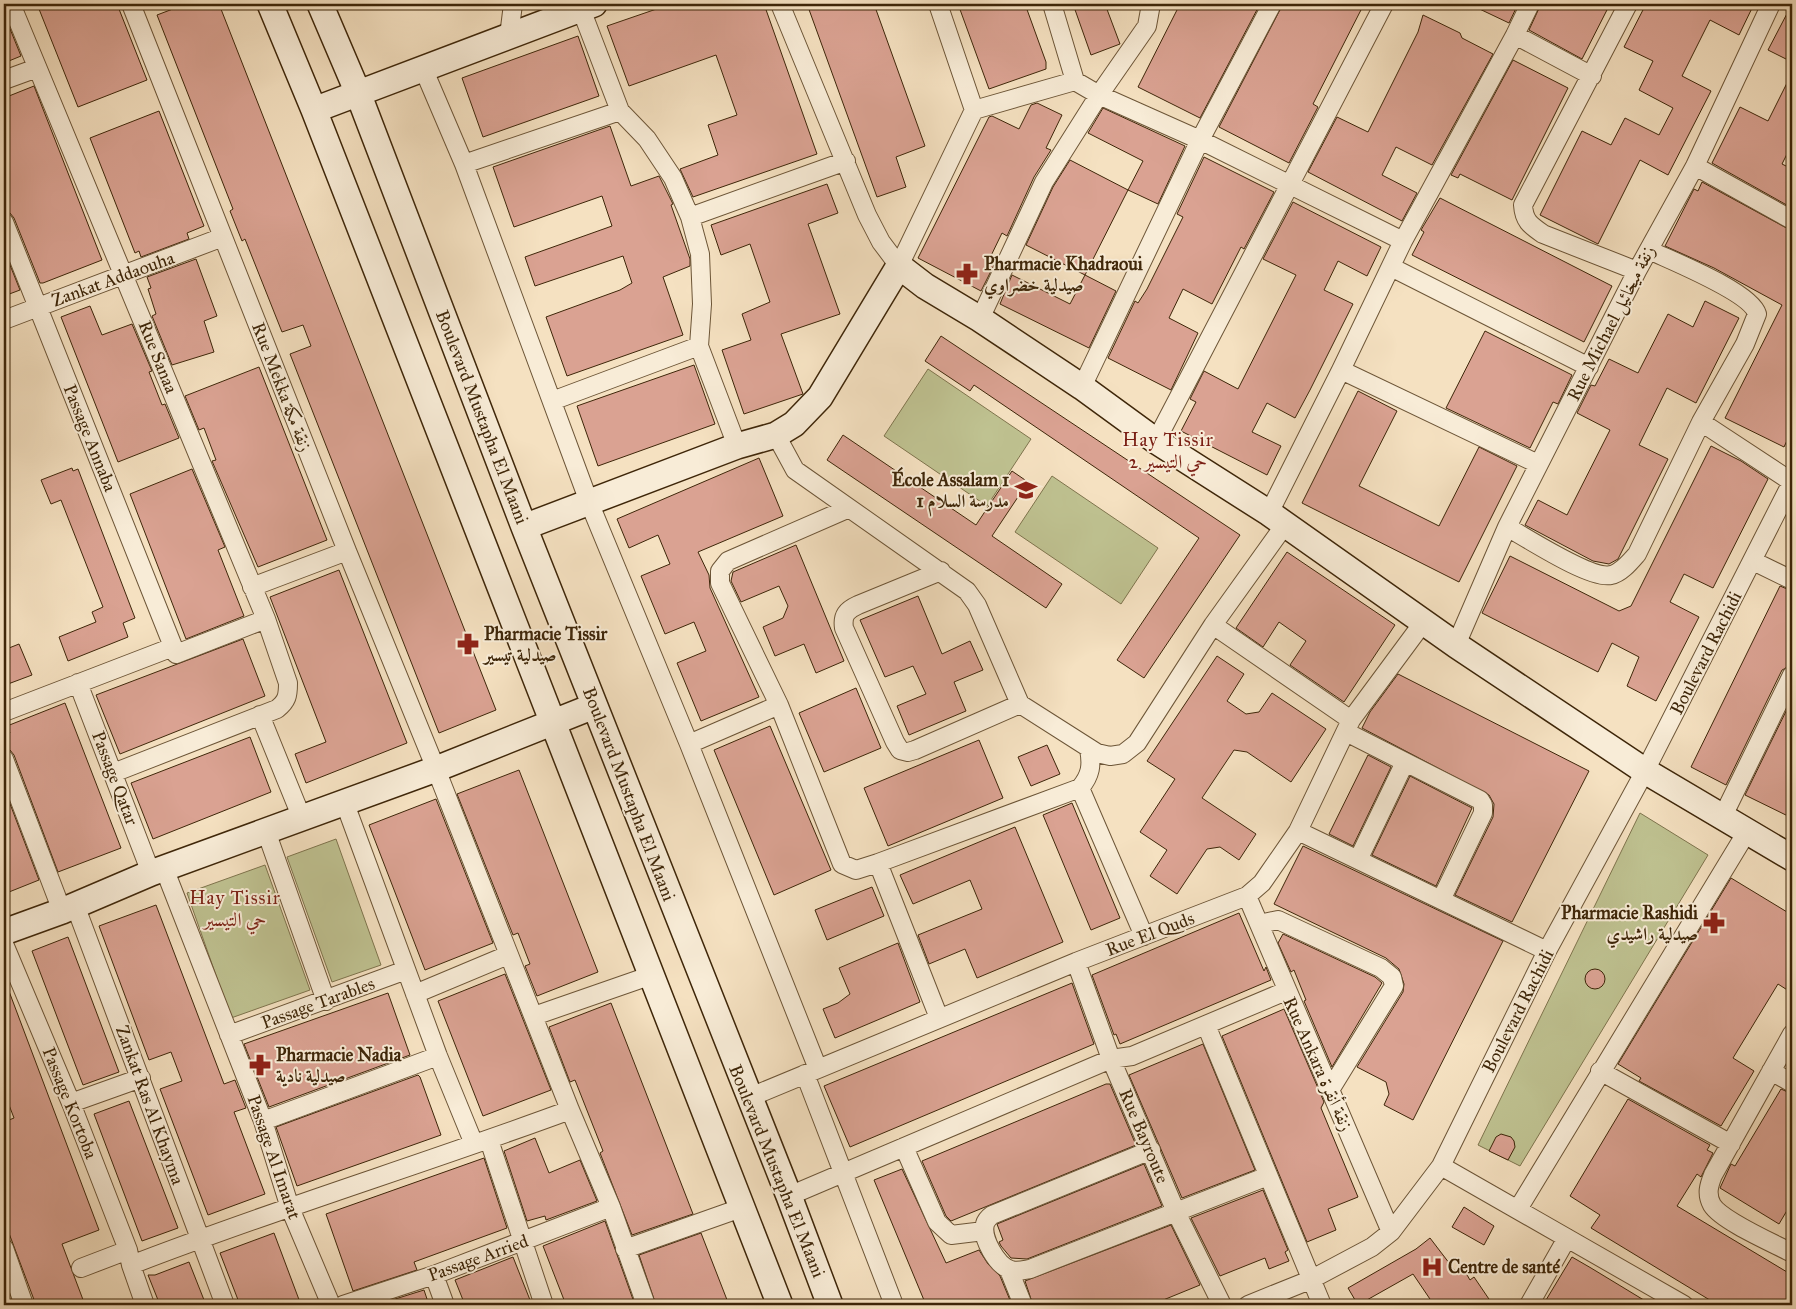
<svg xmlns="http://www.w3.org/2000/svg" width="1796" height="1309" font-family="'IM FELL Great Primer',Amiri,serif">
	<rect width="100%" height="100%" fill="#f5e1c1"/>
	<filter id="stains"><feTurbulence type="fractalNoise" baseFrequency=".004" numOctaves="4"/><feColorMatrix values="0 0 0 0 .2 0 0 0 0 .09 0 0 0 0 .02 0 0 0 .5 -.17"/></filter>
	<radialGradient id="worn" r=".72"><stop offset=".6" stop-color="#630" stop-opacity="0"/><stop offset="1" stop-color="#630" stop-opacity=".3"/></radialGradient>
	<!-- green -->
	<path fill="#bfc291" stroke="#7e744d" d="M 928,369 L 1031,439 L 987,506 L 884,436 Z
		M 1052,476 L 1158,548 L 1121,604 L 1015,532 Z
		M 1640,813 L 1708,855 L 1520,1166 L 1478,1145 Z
		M 336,839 L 381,965 L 332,982 L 287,857 Z
		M 265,865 L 310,990 L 231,1018 L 187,893 Z"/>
	<!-- building -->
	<path fill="#daa292" stroke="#3e2609" d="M 37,4 L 117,4 L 147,80 L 78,107 Z
		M 186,4 L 219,4 L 496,710 L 439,733 L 290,354 L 311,346 L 303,325 L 282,332 L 245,239 L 242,241 L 230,211 L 233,209 L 157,15 Z
		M 671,4 L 764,4 L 817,154 L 693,197 L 680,169 L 718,155 L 708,125 L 737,115 L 716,55 L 629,86 L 607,26 Z
		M 807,4 L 874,4 L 925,146 L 896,157 L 906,187 L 877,197 Z
		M 958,4 L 1025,4 L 1046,62 L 1046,69 L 989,89 Z
		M 1073,4 L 1105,4 L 1120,44 L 1091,55 Z
		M 1180,4 L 1260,4 L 1200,118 L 1138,87 Z
		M 1283,4 L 1364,4 L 1313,104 L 1318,107 L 1289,163 L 1219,127 Z
		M 1469,4 L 1518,4 L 1509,23 Z
		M 1541,4 L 1610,4 L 1582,59 L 1529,30 Z
		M 1646,4 L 1754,4 L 1739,35 L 1710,20 L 1682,76 L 1711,91 L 1668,175 L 1640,160 L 1598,244 L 1540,215 L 1582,131 L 1611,145 L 1625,118 L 1659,135 L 1673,108 L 1639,90 L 1653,61 L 1624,47 Z
		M 1792,4 L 1792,62 L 1768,50 Z
		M 4,14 L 21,56 L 4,63 Z
		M 1423,15 L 1460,33 L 1462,38 L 1493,54 L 1432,165 L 1396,147 L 1382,175 L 1417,193 L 1402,221 L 1308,172 L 1337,117 L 1368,132 L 1418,32 Z
		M 578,36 L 599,96 L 483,137 L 462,78 Z
		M 1513,60 L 1568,88 L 1512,200 L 1460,174 L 1458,178 L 1451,175 Z
		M 1792,73 L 1792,144 L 1782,164 L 1792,169 L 1792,208 L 1712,163 L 1740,107 L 1768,121 Z
		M 34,86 L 102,260 L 43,283 L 40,283 L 14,218 L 10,213 L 4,212 L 4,98 Z
		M 1037,103 L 1062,115 L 1046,148 L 1051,150 L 1034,177 L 1007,236 L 1002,233 L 988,262 L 994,265 L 981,291 L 918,258 L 989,117 L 992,116 L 1019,129 L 1031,105 Z
		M 1103,108 L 1185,146 L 1158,204 L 1128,190 L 1143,161 L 1088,133 Z
		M 159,111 L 204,226 L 187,233 L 189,239 L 141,257 L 139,251 L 135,253 L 90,138 Z
		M 610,126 L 631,186 L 659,176 L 673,204 L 671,205 L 690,259 L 690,266 L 663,277 L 683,335 L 567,376 L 546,317 L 620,290 L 632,283 L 623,256 L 535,286 L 525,257 L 612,226 L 602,196 L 514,227 L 493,167 Z
		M 1204,157 L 1274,192 L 1244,249 L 1241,247 L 1212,304 L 1183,289 L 1169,318 L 1198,333 L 1171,390 L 1108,358 L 1135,301 L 1138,303 L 1147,289 L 1183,217 L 1177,214 Z
		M 1070,160 L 1128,190 L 1085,275 L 1026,245 L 1053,187 Z
		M 1702,182 L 1792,231 L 1792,430 L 1784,447 L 1725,418 L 1782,305 L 1714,268 L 1665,246 L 1694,189 L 1698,191 Z
		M 827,184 L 838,213 L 808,224 L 840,314 L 781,334 L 803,394 L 744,414 L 722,350 L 751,340 L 742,314 L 770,302 L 750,244 L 721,255 L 711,225 Z
		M 1440,198 L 1612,286 L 1584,342 L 1412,255 L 1424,232 L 1421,230 Z
		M 1293,202 L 1381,247 L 1367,276 L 1338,261 L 1324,290 L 1353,304 L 1310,390 L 1295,418 L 1267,403 L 1252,432 L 1281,446 L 1267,475 L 1181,431 L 1196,402 L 1190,399 L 1204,371 L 1238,389 L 1296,275 L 1263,259 Z
		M 4,250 L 20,290 L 4,296 Z
		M 196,259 L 217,316 L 204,321 L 214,352 L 172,365 L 152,316 L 156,314 L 148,289 L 151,288 L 147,277 Z
		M 1012,275 L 1070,304 L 1085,275 L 1116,291 L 1089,348 L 1000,304 Z
		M 1705,301 L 1739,318 L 1696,403 L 1667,388 L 1639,445 L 1668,459 L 1618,559 L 1609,564 L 1593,561 L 1525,525 L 1538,500 L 1567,515 L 1610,430 L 1577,413 L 1591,385 L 1595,386 L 1609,359 L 1638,373 L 1668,314 L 1693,327 Z
		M 90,306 L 102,335 L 132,324 L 152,371 L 149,372 L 162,405 L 165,404 L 179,438 L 118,462 L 61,317 Z
		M 1485,331 L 1572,375 L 1558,404 L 1553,402 L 1530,448 L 1446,408 Z
		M 941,336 L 1240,535 L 1144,678 L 1117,660 L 1199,538 L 974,385 L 970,391 L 925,361 Z
		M 694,365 L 715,424 L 598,466 L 577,406 Z
		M 259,367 L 327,540 L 258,567 L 212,461 L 216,460 L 204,428 L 199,430 L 185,396 Z
		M 1358,391 L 1397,411 L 1359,486 L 1439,526 L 1479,447 L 1517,466 L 1459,582 L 1302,503 Z
		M 843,435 L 976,525 L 1012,471 L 1028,482 L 992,536 L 1062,584 L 1046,608 L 827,460 Z
		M 1711,446 L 1741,461 L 1768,479 L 1713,588 L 1684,574 L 1670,602 L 1699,617 L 1656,701 L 1627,686 L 1639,657 L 1612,643 L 1598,672 L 1482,613 L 1510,556 L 1619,611 L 1631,606 Z
		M 759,458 L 783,516 L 698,552 L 709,575 L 710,588 L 759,697 L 701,721 L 677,663 L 706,651 L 694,622 L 665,634 L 641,576 L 670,564 L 658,535 L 629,548 L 617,519 Z
		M 72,468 L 73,471 L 78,469 L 135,618 L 123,623 L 128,637 L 68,661 L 59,637 L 96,622 L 92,612 L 103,607 L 61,500 L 51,504 L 41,480 Z
		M 192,469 L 225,547 L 218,550 L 244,616 L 186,639 L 130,494 Z
		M 796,545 L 844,661 L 816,673 L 804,644 L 775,656 L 763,627 L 783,618 L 788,606 L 779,586 L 741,602 L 731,581 L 733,572 Z
		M 1287,552 L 1395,625 L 1344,702 L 1290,665 L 1306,641 L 1279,622 L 1263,647 L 1236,628 Z
		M 339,570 L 407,743 L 306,783 L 295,754 L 326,742 L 270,597 Z
		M 1780,586 L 1792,591 L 1792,665 L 1782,670 L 1726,785 L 1691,767 Z
		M 918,596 L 942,654 L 970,641 L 983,670 L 954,682 L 966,711 L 909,735 L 897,706 L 926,694 L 913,666 L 885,677 L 860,620 Z
		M 243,639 L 265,696 L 120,754 L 96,695 Z
		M 19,644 L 32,675 L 8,684 L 4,673 L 4,650 Z
		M 1217,656 L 1244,674 L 1227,701 L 1246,714 L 1259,712 L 1272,693 L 1326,729 L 1291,782 L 1247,752 L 1234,750 L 1202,798 L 1256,834 L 1239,860 L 1220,847 L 1207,849 L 1177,894 L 1150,876 L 1167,850 L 1140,832 L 1175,779 L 1147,761 Z
		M 1398,674 L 1589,771 L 1512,922 L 1455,895 L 1493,817 L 1494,804 L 1489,795 L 1362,728 L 1370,712 Z
		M 856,688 L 881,748 L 824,772 L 799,713 Z
		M 1792,699 L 1792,818 L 1745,795 Z
		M 65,703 L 121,848 L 58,872 L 14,755 L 10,750 L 4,749 L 4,734 L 10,733 L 7,726 Z
		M 770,726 L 831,870 L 774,895 L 714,750 Z
		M 250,737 L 271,792 L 153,839 L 131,783 Z
		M 979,740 L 1003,798 L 888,846 L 864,788 Z
		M 1047,745 L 1060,774 L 1031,786 L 1018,757 Z
		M 1368,755 L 1391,767 L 1353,846 L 1329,834 Z
		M 519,770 L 598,972 L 537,996 L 525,966 L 530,964 L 518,933 L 513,935 L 457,794 Z
		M 1410,776 L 1472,808 L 1436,886 L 1372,855 Z
		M 4,788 L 39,880 L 4,894 Z
		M 436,799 L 493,943 L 425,970 L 369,825 Z
		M 1072,803 L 1120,918 L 1091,930 L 1043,815 Z
		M 1015,827 L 1063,942 L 977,978 L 965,949 L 929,964 L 918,935 L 982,909 L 970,880 L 913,904 L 900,875 Z
		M 1303,846 L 1503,941 L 1413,1120 L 1384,1105 L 1389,1094 L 1386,1082 L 1357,1067 L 1403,992 L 1404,984 L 1399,969 L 1386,958 L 1274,904 Z
		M 1731,878 L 1792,915 L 1792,993 L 1778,984 L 1733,1058 L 1754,1071 L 1721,1126 L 1639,1081 L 1641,1078 L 1618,1064 Z
		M 872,887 L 884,916 L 827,940 L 815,910 Z
		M 156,905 L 224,1084 L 235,1080 L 246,1108 L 234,1112 L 265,1194 L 208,1215 L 160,1089 L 182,1081 L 171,1052 L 149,1060 L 99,926 Z
		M 1239,913 L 1264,971 L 1266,967 L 1271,980 L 1120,1044 L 1116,1034 L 1114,1035 L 1092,975 Z
		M 1283,934 L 1375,977 L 1382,983 L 1332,1067 L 1304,1001 L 1306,1000 L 1294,970 L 1291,972 L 1278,943 Z
		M 68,937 L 119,1072 L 83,1085 L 32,951 Z
		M 898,943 L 920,1002 L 835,1038 L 823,1009 L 838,1003 L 850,994 L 839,968 Z
		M1585 979a10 10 0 1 1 20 0a10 10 0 1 1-20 0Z
		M 505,974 L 551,1090 L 483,1116 L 438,1001 Z
		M 4,978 L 99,1230 L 62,1244 L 85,1305 L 36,1305 L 4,1220 L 4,1122 L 14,1118 L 4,1092 Z
		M 1072,983 L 1094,1044 L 850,1147 L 824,1086 Z
		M 388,993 L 410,1055 L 269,1107 L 244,1044 Z
		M 611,1003 L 693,1214 L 632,1235 L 600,1153 L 603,1151 L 575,1080 L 570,1082 L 549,1027 Z
		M 1284,1009 L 1324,1102 L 1321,1108 L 1358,1197 L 1328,1209 L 1336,1230 L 1307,1242 L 1222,1036 Z
		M 1203,1044 L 1255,1170 L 1182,1198 L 1129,1075 Z
		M 418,1075 L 420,1077 L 441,1135 L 297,1186 L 276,1127 Z
		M 1106,1084 L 1110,1084 L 1136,1145 L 951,1221 L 946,1216 L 922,1161 Z
		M 1781,1089 L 1792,1094 L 1792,1202 L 1779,1224 L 1720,1188 L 1731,1164 L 1735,1166 Z
		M 1628,1099 L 1710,1145 L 1707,1150 L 1713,1153 L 1701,1177 L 1697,1174 L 1677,1206 L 1792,1275 L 1792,1305 L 1718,1305 L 1591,1228 L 1600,1215 L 1570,1196 Z
		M 129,1101 L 178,1228 L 142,1241 L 94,1114 Z
		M 1501,1134 L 1511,1137 L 1514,1141 L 1515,1147 L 1508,1160 L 1489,1151 L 1496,1137 Z
		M 535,1138 L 549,1173 L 580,1160 L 597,1201 L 546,1220 L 545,1216 L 527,1221 L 504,1151 Z
		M 484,1158 L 507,1228 L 414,1262 L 417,1270 L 353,1291 L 326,1214 Z
		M 1144,1164 L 1162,1206 L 1027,1259 L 1011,1258 L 1001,1246 L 999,1242 L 1003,1240 L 997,1224 Z
		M 902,1169 L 946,1263 L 979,1250 L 988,1264 L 1000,1276 L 1012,1305 L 926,1305 L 874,1180 Z
		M 1263,1190 L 1288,1250 L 1285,1252 L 1289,1261 L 1269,1269 L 1265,1258 L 1220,1276 L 1191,1218 Z
		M 1464,1207 L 1494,1226 L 1484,1245 L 1452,1227 Z
		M 605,1221 L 635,1305 L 566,1305 L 543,1246 Z
		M 1171,1225 L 1200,1285 L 1151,1305 L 1033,1305 L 1025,1281 Z
		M 274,1233 L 301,1305 L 240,1305 L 220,1253 Z
		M 701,1233 L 729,1305 L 656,1305 L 639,1255 Z
		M 1430,1238 L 1456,1272 L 1463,1268 L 1470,1280 L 1474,1277 L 1493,1305 L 1434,1305 L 1413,1274 L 1358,1305 L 1348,1288 L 1416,1249 Z
		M 513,1257 L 532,1305 L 465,1305 L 455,1280 Z
		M 1572,1257 L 1591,1268 L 1652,1305 L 1543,1305 Z
		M 189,1262 L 206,1305 L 160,1305 L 148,1275 L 155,1275 Z
		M 424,1290 L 429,1305 L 376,1305 Z"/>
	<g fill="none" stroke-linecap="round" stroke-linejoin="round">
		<!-- street casing -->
		<g stroke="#6c5537" stroke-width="20">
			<path id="street" d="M 11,4 L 266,619 L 288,683 C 288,696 287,701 277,709 L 113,773
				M 131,4 L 347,551 L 436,769 L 570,1110 L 611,1207 L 646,1305
				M 780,4 L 867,215 L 881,242 L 899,266 L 974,110 L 938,4
				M 1052,4 L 1075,81 L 1099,95 L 1200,140 L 1403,241
				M 1628,4 L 1523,205 C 1524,221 1530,225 1543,234 L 1637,271
				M 581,9 L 620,111 L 647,139 L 673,178 L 690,217 L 700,254 L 702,304 L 699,346 L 737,446
				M 1515,35 L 1592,76
				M 509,36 L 513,4
				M 423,68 L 464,164 L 589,502 L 689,744 L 818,1069
				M 4,80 L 37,68
				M 974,110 L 1075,81
				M 464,164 L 620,111
				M 1695,166 L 1792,220
				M 690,217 L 846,161
				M 4,222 L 176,654 L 266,619
				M 1391,267 L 1589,367
				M 980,319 L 1044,182 L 1099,95 L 1147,26 L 1151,4
				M 4,320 L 223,237
				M 1341,370 L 1538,464
				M 1082,387 L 1200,140 L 1272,4
				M 552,401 L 699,346
				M 1701,422 L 1792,482
				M 776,435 L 795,470 L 967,591 L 977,605 L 1020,704 L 1097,753 L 1110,756 L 1123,754 L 1137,743 L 1213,625 L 1284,526
				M 1156,441 L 1384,4
				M 847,509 L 728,561 L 720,571 L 720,583 L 779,705 L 842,864 L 856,870 L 878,863 L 939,1018
				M 1269,513 L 1341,370 L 1403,241 L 1515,35 L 1530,4
				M 1507,527 C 1527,538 1591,580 1611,575 C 1621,573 1630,562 1637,554 L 1701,422 L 1745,344 L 1757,314 C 1751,292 1672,261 1649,250
				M 1753,561 L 1792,580
				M 941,571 L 858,605 C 847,610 842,615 844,628 L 895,742 L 900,750 L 908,752 L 915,750 L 1020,704
				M 252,587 L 347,551
				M 1213,625 L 1351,720
				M 1456,645 L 1507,527 L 1637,271 L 1695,166 L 1771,4
				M 78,683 L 151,873
				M 4,712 L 173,647
				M 260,715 L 301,816
				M 1346,732 L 1480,800 L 1483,805 L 1483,813 L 1441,900
				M 689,744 L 779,705
				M 1089,749 C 1092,765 1091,775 1080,788 L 1144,936
				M 4,759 L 62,911
				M 344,801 L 438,1056 L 474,1144
				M 1723,816 L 1792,675
				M 266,831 L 326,1001
				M 1298,831 L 1547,951
				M 1358,860 L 1405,762
				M 878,863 L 1080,788
				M 164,868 L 263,1121 L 290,1208 L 331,1305
				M 1247,896 L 1391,1232
				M 75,905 L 225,1305
				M 1259,924 L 1278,920 L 1381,968 L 1392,977 L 1394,986 L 1330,1090
				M 4,944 L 71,1103 L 128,1250 L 131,1265 L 145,1305
				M 1076,962 L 1111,1059 L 1176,1212 L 1222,1305
				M 415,994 L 508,955
				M 534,1016 L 652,975
				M 1206,1025 L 1322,1305
				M 1792,1034 L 1713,1175 C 1709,1185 1706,1194 1712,1205 C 1722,1221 1773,1243 1792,1253
				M 229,1035 L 406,970
				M 1600,1071 L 1731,1144
				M 1771,1071 L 1792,1083
				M 805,1074 L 894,1305
				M 748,1098 L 1076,962 L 1247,896 L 1262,883 L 1298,831 L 1351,720 L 1425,620
				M 71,1103 L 141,1078
				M 263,1121 L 438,1056
				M 489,1140 L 544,1305
				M 904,1147 L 937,1222 L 951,1235 L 984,1231
				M 1151,1150 L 992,1215 C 988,1218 986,1220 985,1224 C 981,1238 997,1266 1011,1270 C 1017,1272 1024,1270 1030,1269 L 1268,1176
				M 1441,1166 L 1684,1305
				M 789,1196 L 1111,1059 L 1132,1056 L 1286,991
				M 1518,1209 L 1748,830
				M 4,1248 L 24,1305
				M 625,1249 L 741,1208
				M 131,1265 C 275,1209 424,1164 570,1110
				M 81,1268 L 128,1250
				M 1009,1270 L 1023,1305
				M 434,1275 L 445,1305
				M 343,1305 L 434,1275 L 611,1207
				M 1248,1305 L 1310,1280 L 1372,1247 L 1391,1232 L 1441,1166 L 1547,951 L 1645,771 L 1792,482
				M 1529,1305 L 1567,1238"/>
		</g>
		<!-- secondary casing -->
		<g stroke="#3e2609" stroke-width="28">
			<path id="secondary" d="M 270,4 L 314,110 L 780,1305
				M 320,4 L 358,93 L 524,527 L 789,1196 L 830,1305
				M 314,110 L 594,4
				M 524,527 L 737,446 L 776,435 L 794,424 L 820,397 L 899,266 L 925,286 L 980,319 L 1082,387 L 1156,441 L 1269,513 L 1456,645 L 1645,771 L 1792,858
				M 4,932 L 62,911 L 151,873 L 436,769 L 594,706"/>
		</g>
		<!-- street -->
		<use href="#street" stroke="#f8ecd7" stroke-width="18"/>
		<!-- secondary -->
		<use href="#secondary" stroke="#f8ecd7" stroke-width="25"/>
	</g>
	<!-- icons -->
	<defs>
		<g id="pharmacy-bare" transform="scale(1.725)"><path d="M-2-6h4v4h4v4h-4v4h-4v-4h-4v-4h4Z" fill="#8f2418" stroke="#f8ecd7" stroke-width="2.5" paint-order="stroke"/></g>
		<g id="school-bare" transform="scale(1.725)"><path d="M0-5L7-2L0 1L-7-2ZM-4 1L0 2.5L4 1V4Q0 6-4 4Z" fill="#8f2418" stroke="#f8ecd7" stroke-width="2.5" paint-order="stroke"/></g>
		<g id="hospital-bare" transform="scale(1.725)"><path d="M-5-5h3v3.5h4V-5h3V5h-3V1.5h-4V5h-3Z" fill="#8f2418" stroke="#f8ecd7" stroke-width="2.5" paint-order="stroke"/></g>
	</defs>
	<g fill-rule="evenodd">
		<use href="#pharmacy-bare" x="967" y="274"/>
		<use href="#school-bare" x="1026" y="490"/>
		<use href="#pharmacy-bare" x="468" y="644"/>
		<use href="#pharmacy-bare" x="1714" y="923"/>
		<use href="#pharmacy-bare" x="260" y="1065"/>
		<use href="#hospital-bare" x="1432" y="1267"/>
	</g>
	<g text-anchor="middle" stroke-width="4" stroke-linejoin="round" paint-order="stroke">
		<!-- poi labels -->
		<g font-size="18" font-weight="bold" fill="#3e2609" stroke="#f8ecd7" text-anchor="start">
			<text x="984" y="270">Pharmacie Khadraoui<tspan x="984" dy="21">صيدلية خضراوي</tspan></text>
			<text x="1009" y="486" text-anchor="end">École Assalam 1<tspan x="1009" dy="21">مدرسة السلام 1</tspan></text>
			<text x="484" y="640">Pharmacie Tissir<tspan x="484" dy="21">صيدلية تيسير</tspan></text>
			<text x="1698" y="919" text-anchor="end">Pharmacie Rashidi<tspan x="1698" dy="21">صيدلية راشيدي</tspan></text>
			<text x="276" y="1061">Pharmacie Nadia<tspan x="276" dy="21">صيدلية نادية</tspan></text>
			<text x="1448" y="1273">Centre de santé</text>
		</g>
		<!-- street labels -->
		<g font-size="18" fill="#3e2609" stroke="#f8ecd7">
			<text transform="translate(113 279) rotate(-20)" y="6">Zankat Addaouha</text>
			<text transform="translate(1611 323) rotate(-63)" y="6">Rue Michael زنقة ميخائيل</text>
			<text transform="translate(158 357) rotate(68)" y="6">Rue Sanaa</text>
			<text transform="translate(282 387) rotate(69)" y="6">Rue Mekka زنقة مكة</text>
			<text transform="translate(482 417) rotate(69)" y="6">Boulevard Mustapha El Maani</text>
			<text transform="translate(90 438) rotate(68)" y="6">Passage Annaba</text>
			<text transform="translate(1706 653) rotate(-63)" y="6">Boulevard Rachidi</text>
			<text transform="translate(115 778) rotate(69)" y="6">Passage Qatar</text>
			<text transform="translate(629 794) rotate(69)" y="6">Boulevard Mustapha El Maani</text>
			<text transform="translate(1150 934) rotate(-21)" y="6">Rue El Quds</text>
			<text transform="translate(318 1003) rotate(-20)" y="6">Passage Tarables</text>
			<text transform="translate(1518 1011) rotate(-63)" y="6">Boulevard Rachidi</text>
			<text transform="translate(1318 1064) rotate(66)" y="6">Rue Ankara زنقة أنقرة</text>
			<text transform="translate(70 1103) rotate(68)" y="6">Passage Kortoba</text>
			<text transform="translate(150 1105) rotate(70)" y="6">Zankat Ras Al Khayma</text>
			<text transform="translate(1144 1136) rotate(67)" y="6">Rue Bayroute</text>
			<text transform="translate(274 1157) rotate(71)" y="6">Passage Al Imarat</text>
			<text transform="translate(777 1171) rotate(68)" y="6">Boulevard Mustapha El Maani</text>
			<text transform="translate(478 1258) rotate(-20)" y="6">Passage Arried</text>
		</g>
		<!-- neighbourhood labels -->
		<g font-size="19" letter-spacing="1" fill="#7a1f14" stroke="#f8ecd7">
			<text x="1168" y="446">Hay Tissir<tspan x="1168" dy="22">2 حي التيسير</tspan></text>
			<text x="235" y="904">Hay Tissir<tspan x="235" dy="22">حي التيسير</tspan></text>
		</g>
	</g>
	<!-- margin -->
	<rect width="1796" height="1309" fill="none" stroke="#f5e1c1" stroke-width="20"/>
	<rect x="5" y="5" width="1786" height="1299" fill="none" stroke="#3e2609" stroke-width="2.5"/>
	<rect x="10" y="10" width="1776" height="1289" fill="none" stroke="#3e2609"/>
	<rect width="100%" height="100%" filter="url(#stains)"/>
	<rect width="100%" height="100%" fill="url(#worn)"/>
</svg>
